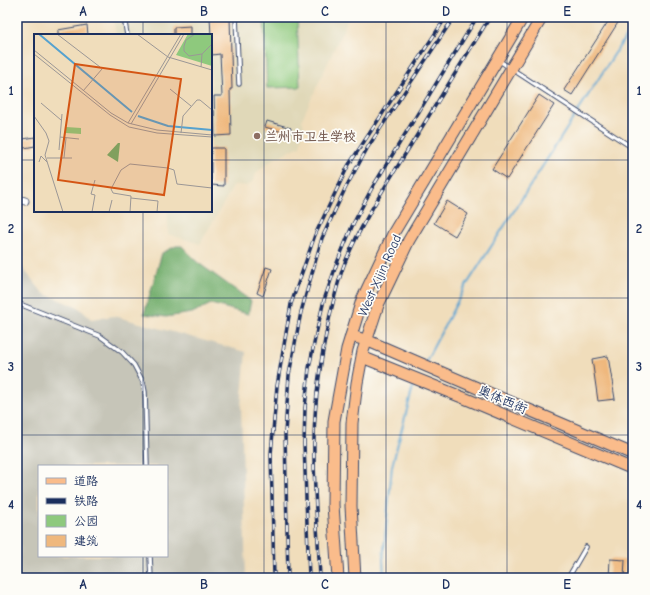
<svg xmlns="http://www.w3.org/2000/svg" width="650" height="595" font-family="'Comic Neue','LXGW WenKai TC',sans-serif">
	<rect width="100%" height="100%" fill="#fdfcf7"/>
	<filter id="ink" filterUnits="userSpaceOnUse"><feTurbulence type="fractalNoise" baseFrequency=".025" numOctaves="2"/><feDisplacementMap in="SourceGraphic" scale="8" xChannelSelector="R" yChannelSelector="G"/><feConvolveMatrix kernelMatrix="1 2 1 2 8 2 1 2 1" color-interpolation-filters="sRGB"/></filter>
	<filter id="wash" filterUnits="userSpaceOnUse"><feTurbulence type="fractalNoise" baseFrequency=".012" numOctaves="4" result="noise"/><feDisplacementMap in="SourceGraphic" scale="16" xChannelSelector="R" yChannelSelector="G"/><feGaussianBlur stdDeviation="0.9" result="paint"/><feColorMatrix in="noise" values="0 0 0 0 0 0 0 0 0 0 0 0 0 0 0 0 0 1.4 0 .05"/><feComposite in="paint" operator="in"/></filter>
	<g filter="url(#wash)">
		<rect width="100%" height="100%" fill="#f0ddbb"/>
		<!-- built -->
		<path fill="#e0d8b8" d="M 113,17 L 349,17 L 302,119 L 304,127 L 300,146 L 275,158 L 257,172 L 252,182 L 247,186 L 234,185 L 200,244 L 168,234 L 168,211 L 211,211 L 211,35 L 116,35 Z"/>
		<!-- industrial -->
		<path fill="#c6c5b8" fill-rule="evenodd" d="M 21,266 L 43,293 L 79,308 L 91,319 L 114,316 L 246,352 L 241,406 L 246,578 L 17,578 L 17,271 ZM 39,466 L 167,466 L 167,556 L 39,556 Z"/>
		<!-- green -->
		<path fill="#8ec97d" stroke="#547c6e" d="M 264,17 L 297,17 L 300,87 L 267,88 Z"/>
		<!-- forest -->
		<path fill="#72ad6c" stroke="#466e65" d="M 176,246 L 182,246 L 197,262 L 251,301 L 248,314 L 211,304 L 192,313 L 166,317 L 144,314 L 162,253 Z"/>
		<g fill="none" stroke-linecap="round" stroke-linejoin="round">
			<!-- stream -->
			<path stroke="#56a2cf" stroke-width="2" d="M 426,361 L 464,289 L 633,25
				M 384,578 L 383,560 L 392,466 L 413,387 L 415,383"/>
		</g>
		<g id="blocks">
			<!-- building -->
			<path fill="#efb87d" d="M 210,17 L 230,17 L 232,89 L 230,89 L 231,135 L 215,136 L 214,96 L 222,96 L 220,54 L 212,55 Z
				M 611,17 L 613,17 L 619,21 L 572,95 L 564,90 Z
				M 87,25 L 88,35 L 58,35 L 58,30 Z
				M 191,26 L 191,35 L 174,35 L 174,27 Z
				M 539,95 L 554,105 L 507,179 L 492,169 Z
				M 267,121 L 291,128 L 290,134 L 265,127 Z
				M 35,137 L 35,146 L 19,149 L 17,140 Z
				M 211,148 L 224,148 L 224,186 L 211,185 Z
				M 447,201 L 468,214 L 455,236 L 434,223 Z
				M 266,267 L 272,269 L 263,296 L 257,293 Z
				M 608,356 L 615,399 L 598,401 L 592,359 Z
				M 610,559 L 625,560 L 624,578 L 609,578 Z"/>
		</g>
	</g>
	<g filter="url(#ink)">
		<use href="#blocks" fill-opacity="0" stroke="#3b496c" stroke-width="1"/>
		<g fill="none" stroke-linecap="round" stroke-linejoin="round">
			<!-- service casing -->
			<g stroke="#3b496c" stroke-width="5.5">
				<path id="service" d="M 124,17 L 127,35
					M 236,17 L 239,84
					M 498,60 L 633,148
					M 17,303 L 100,336 L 122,352 L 134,365 L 143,382 L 145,392 L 147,466
					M 150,556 L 151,578
					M 568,578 L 586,547"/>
			</g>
			<!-- minor casing -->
			<g stroke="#3b496c" stroke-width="9">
				<path id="minor" d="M 17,199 L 25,201"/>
			</g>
			<!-- primary casing -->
			<g stroke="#3b496c" stroke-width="13">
				<path id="primary" d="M 366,340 L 475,387 L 633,454
					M 362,357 L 469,400 L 633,469
					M 338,578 L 333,505 L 334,421 L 347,349 L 362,300 L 394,232 L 523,17
					M 355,578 L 351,506 L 352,423 L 357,383 L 363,351 L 378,305 L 409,240 L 542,17"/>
			</g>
			<!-- trunk casing -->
			<g stroke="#3b496c" stroke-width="13">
				<path id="trunk" d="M 351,336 L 366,340"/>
			</g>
			<!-- service -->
			<use href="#service" stroke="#fff" stroke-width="3.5"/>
			<!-- minor -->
			<use href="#minor" stroke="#fff" stroke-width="7"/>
			<!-- primary -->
			<use href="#primary" stroke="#fabc8b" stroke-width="11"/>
			<!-- trunk -->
			<use href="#trunk" stroke="#fabc8b" stroke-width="11"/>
			<!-- rail casing -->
			<g stroke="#1b2f5e" stroke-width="3.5">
				<path id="rail" d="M 274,578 L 271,454 L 277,386 L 291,304 L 315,235 L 348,166 L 446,17
					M 288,578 L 285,433 L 289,375 L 301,312 L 322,238 L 345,189 L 368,147 L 454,17
					M 309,578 L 304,444 L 305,408 L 309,368 L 316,334 L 324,300 L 337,263 L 353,224 L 372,188 L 477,17
					M 320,578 C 318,532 313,485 314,438 C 315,397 321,356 330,315 C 334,299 338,281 344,265 C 360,225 386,185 409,148 C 436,105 463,61 490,17"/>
			</g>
			<!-- rail -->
			<use href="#rail" stroke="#fdfcf7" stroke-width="2" stroke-dasharray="6" stroke-linecap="butt"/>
		</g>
	</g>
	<!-- grid -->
	<path fill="none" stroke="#1b2f5e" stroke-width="1" stroke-opacity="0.55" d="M 143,17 L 143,35M 264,17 L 264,578M 386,17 L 386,578M 507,17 L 507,578M 17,160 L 35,160M 211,160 L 633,160M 143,211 L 143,466M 17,298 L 633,298M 17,435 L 633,435M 143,556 L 143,578"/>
	<!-- markers -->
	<circle fill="#8d6e63" stroke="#fdfcf7" stroke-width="1.5" cx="257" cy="136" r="4"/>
	<g text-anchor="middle" stroke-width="3.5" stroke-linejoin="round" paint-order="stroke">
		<!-- education labels -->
		<g font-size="13" font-weight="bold" fill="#785e54" stroke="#fdfcf7" text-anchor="start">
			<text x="265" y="141">兰州市卫生学校</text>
		</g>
		<!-- street labels -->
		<g font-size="13" fill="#1b2f5e" stroke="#fdfcf7">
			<text transform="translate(379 275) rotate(-66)" y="5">West Xijin Road</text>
			<text transform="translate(503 399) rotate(23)" y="5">奥体西街</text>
		</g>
	</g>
	<!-- overview -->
	<g transform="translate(34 34)">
		<rect width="178" height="178" fill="#f0ddbb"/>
		<path d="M 154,0 L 178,0 L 178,32 L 142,21 ZM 32,93 L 47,94 L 47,100 L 32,99 Z" fill="#8ec97d"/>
		<path d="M 84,109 L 86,109 L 84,128 L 73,121 Z" fill="#72ad6c"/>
		<path fill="none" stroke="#56a2cf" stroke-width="2" d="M 5,0 L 98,78M 104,82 L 134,92 L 178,96"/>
		<path fill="none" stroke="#9b9796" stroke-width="1" d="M 23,0 L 66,33M 103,0 L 134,23 L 178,36M 161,0 L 152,6 L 150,12 L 150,17 L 155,22 L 168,20 L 178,10M 0,16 L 77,79 L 94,89 L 123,96 L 178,101M 0,20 L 76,81 L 95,93 L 123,99 L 178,103M 167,33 L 168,20M 136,55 L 157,72M 49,57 L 68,35M 7,69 L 27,86M 0,82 L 12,99 L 15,107 L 11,121 L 29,178M 94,89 L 147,0M 97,90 L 150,0M 147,99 L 149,82 L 163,66 L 166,66 L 178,76M 26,103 L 45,105M 25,116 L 28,80M 13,124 L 38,124M 30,124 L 32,104M 5,128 L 7,122 L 13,128M 97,164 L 124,167 L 123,178M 58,178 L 61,161 L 57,160 L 61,146M 75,178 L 78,166M 96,178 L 97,162 L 79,159 L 77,155 L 87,136 L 96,130 L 134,134 L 140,136 L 143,150 L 178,154"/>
		<path fill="#d45514" fill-opacity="0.15" stroke="#d45514" stroke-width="2" d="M 41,30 L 147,45 L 130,161 L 24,146 Z"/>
		<rect width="178" height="178" fill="none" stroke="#1b2f5e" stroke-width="2"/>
	</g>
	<!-- margin -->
	<rect width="650" height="595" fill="none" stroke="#fdfcf7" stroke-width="44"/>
	<!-- legend -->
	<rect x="38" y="465" width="130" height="92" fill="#fdfcf7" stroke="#a3aaba"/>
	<rect x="46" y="478" width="20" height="6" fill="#fabc8b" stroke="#a3aaba"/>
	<text x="74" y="485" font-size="12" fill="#1b2f5e">道路</text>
	<rect x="46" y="498" width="20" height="6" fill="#1b2f5e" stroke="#a3aaba"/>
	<text x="74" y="505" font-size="12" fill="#1b2f5e">铁路</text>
	<rect x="46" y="515" width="20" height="12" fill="#8ec97d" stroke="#a3aaba"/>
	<text x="74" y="525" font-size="12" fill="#1b2f5e">公园</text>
	<rect x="46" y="535" width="20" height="12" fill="#efb87d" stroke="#a3aaba"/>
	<text x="74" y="545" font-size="12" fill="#1b2f5e">建筑</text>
	<rect x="22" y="22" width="606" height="551" fill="none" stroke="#1b2f5e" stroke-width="1.5"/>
	<g font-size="13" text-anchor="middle" font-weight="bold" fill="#1b2f5e">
		<text x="83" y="16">A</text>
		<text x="204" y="16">B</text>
		<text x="325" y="16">C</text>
		<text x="446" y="16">D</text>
		<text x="567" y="16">E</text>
		<text x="11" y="95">1</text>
		<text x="639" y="95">1</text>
		<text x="11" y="233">2</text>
		<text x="639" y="233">2</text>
		<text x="11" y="371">3</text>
		<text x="639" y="371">3</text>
		<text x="11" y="509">4</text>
		<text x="639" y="509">4</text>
		<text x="83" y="589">A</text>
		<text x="204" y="589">B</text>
		<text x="325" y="589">C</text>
		<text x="446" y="589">D</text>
		<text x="567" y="589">E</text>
	</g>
</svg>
